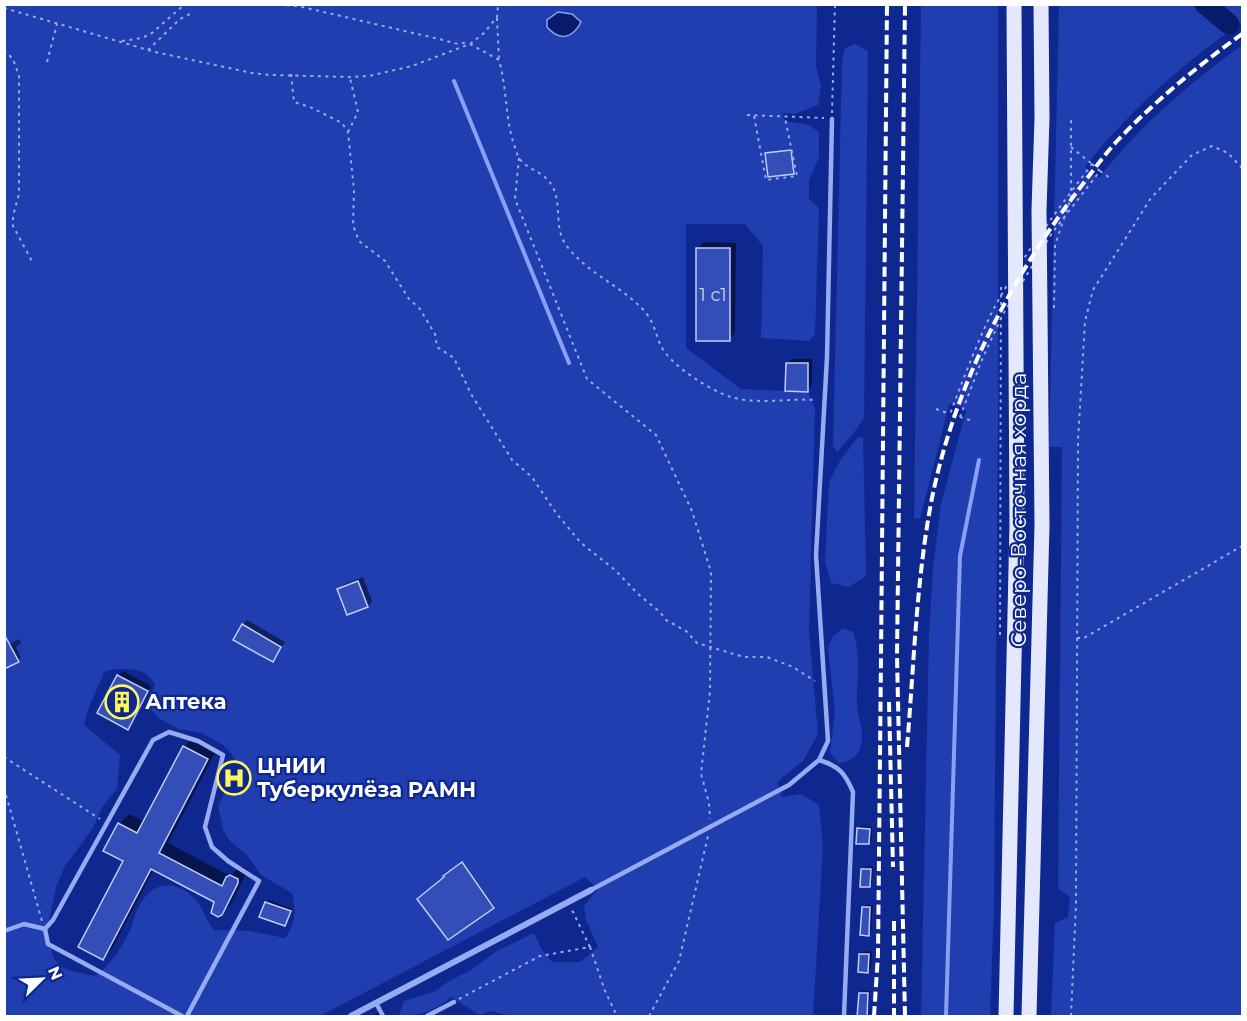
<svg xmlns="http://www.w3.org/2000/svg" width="1247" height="1021" font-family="Montserrat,sans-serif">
	<rect width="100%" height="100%" fill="#0f288f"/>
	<!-- green -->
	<path fill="#203eaf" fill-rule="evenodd" d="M 4,5 L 817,5 L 816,66 L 821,86 L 818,105 L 794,114 L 783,113 L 784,121 L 809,125 L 819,132 L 819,158 L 809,180 L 809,199 L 819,208 L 815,334 L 809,341 L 761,338 L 763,246 L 745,224 L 686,224 L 686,348 L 741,389 L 808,392 L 815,409 L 809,630 L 818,734 L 803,761 L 777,782 L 782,797 L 801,794 L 819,805 L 823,847 L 813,1016 L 512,1016 L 490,1011 L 480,1015 L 451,997 C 437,1010 418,1016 399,1016 L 404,1001 L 434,992 L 449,981 L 471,970 L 497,951 L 534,933 L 541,948 L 552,962 L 580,962 L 598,947 L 586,920 L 584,906 L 598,889 L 585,877 L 320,1016 L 5,1016 ZM 241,624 L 281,647 L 273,662 L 233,640 ZM 115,669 C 134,670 145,667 155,685 L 150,696 L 150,708 L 158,718 L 179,729 L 202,733 L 223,745 L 231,753 L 236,763 L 234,775 L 218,806 L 223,830 L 229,840 L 247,855 L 261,875 L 292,893 C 296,911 296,924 285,938 L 250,931 L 214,930 C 205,920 204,908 195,899 C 176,879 152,881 139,906 C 135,913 134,921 131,928 C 123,946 111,965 95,976 L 72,971 L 60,966 L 53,957 L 47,932 L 56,887 L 65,866 L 93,828 L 102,807 L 117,789 L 120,755 L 84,725 C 87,707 98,689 104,672 Z
		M 921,5 L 998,5 L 998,411 L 994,908 L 990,1016 L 921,1016 L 929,635 L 933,568 L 941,504 L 966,411 L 965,409 L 952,404 L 949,405 L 920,519 L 914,518 Z
		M 1059,5 L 1242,5 L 1242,23 C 1185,61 1128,112 1085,167 L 1097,177 L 1100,177 C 1139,126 1190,83 1242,45 L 1242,1016 L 1051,1016 L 1055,923 L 1068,917 L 1070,897 L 1058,889 L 1062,447 L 1049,447 Z
		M 855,44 L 868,51 L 864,418 L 853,434 L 837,452 L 833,446 L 842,61 L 845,48 Z
		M 863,437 L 866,576 L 849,587 L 831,583 L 825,561 L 829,482 L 840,461 L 857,438 Z
		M 844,628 L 853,632 C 862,658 856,680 857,706 C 858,717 863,728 862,739 C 861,753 853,762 839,763 L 830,753 L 835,712 L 828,648 L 833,636 Z"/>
	<!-- water -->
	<path fill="#081b6a" stroke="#88a1f7" stroke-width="1.5" d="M 558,12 L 572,14 L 581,22 C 573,38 560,42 547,27 L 547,20 Z"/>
	<!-- shadow -->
	<path fill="#0007" d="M 704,242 L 736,243 L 735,333 L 729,340 L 698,249 Z
		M 792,359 L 812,359 L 812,385 L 807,390 L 787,363 Z
		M 363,577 L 372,601 L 368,606 L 339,589 L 343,585 Z
		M 247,620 L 285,642 L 272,661 L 243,625 Z
		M 19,639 L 21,643 L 16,647 L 21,658 L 7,666 L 4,647 Z
		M 123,671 L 151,686 L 132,723 L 127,728 L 99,713 L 118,676 Z
		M 194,737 L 217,749 L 168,843 L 230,876 L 241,866 L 247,869 L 247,872 L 231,904 L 221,914 L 216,902 L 154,869 L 112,949 L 102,958 L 125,861 L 119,824 L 129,814 L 145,822 L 184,747 Z
		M 861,826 L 872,827 L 872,840 L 869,843 L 858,829 Z
		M 464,863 L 494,906 L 449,938 L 446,875 Z
		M 866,866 L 873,867 L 872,883 L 870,886 L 863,869 Z
		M 269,900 L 292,909 L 285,925 L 266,903 Z
		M 866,905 L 873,905 L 871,931 L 868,934 L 863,908 Z
		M 863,951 L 872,952 L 871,968 L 868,971 L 860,954 Z
		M 862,991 L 870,991 L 868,1016 L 856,1016 L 859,1014 L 860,993 Z
		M 382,1011 L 385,1016 L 371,1016 Z"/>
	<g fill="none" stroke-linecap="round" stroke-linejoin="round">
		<!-- stream -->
		<path stroke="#88a1f7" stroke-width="4" d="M 454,81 L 569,363
			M 946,1016 L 960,556 L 979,460"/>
		<!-- river -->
		<path stroke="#081b6a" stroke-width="21" d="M 1205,4 L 1229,24"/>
	</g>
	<!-- building -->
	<path fill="#334eb7" stroke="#bfccfe" stroke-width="1.5" d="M 791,150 L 794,174 L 768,177 L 765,153 Z
		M 696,248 L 730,248 L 730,341 L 696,341 Z
		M 786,363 L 808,363 L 808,392 L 785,391 Z
		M 358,581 L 368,607 L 347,615 L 337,589 Z
		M 242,624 L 281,647 L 273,662 L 233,640 Z
		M 4,634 L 19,662 L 4,669 Z
		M 117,675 L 148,691 L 128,730 L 97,713 Z
		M 183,746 L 208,759 L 159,853 L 222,886 L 226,877 L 230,875 L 238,879 L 238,883 L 222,915 L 218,917 L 211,913 L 214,902 L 151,869 L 103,960 L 78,947 L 123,861 L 103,851 L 118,823 L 137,833 Z
		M 857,828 L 870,829 L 869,844 L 856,844 Z
		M 462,862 L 494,908 L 448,940 L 417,899 L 444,877 L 443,876 Z
		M 861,869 L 871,869 L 870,887 L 860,887 Z
		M 265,902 L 291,911 L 285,926 L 259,917 Z
		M 862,907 L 870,907 L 869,936 L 860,935 Z
		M 859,954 L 869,954 L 868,973 L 858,972 Z
		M 859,993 L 868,993 L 867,1017 L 857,1017 Z"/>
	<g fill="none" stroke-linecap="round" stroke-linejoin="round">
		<!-- path -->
		<path stroke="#97abf3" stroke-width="2" stroke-dasharray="3 4.5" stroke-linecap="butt" d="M 264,4 L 298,6 L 443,40 L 458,44 L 469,42
			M 4,8 L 155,52 L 252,73 L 271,75 L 350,77 L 369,76 L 412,66 L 470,44 L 484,33 L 497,17 L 498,4
			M 497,18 L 499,60
			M 122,41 L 142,38 L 152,33 L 185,4
			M 470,44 L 499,60 C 507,88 505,117 514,145 C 516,149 517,155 519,158 C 526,169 544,172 551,184 C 563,202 553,227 566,245 C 587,274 623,286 646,313 C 654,323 656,335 661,346 C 670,365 711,391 731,397 C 758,405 789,398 817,400
			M 4,50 L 13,59 L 19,76 L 19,194 L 13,216 L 13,226 L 33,263
			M 148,50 L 180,19 L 190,14
			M 47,62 L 57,24
			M 291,74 L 294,102 L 310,107 L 342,123 L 348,132 L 354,190 L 353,225 L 359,241 L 385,261 L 409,299 L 420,309 L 435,334 L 437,347 L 454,358 L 471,394 L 512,460 L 532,477 L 556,513 L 581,543 L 615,570 L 638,594 L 660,612 L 666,620 L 686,631 L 697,643 L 744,657 L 767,657 L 793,667 L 815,681
			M 832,113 L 835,4
			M 747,115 L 824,118
			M 754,116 L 766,180 L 797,176 L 785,118
			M 348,132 L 358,112 L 350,78
			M 1071,147 L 1092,164
			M 519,158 L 515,199 L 587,379 L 656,435 L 692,511 L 711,572 L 710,691 L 701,774 L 709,803 L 710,819
			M 1092,164 L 1100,171 L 1052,233 L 1002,316 L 981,362 L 960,417 L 950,414 C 963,380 976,345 992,312 C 1020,259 1056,212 1092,164 Z
			M 1100,171 L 1110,178
			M 1054,308 L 1055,245 L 1071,198 L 1071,119
			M 936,409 L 950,414
			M 960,417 L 973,421
			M 1000,635 L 1001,286
			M 1077,638 L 1084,638 L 1242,546
			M 4,757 L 100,819
			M 4,788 L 42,921
			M 590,947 L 605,991 L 617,1016
			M 459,999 L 540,956 L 590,947 L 572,910
			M 649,1016 L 679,961 L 708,836
			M 1071,1016 L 1076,904 L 1078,441 L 1085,321 L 1093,290 L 1151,198 L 1192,155 L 1212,146 L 1228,153 L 1242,168"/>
		<!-- service -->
		<path stroke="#97abf3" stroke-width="4.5" d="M 819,760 C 839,766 845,773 853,792 L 844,1016
			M 591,890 L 789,785 L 819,760 L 828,741 L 816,555 L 827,357 L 832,119
			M 45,929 L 53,920 L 153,740 L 169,732 L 198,741 L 223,755 L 205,827 L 212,847 L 228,861 L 259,881 L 187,1016
			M 4,931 L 24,924 L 45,929 L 48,944 L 182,1016
			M 376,1003 L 383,1016
			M 427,1016 L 454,1002"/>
		<!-- minor -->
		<path stroke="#97abf3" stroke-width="6" d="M 351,1016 L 591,890"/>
		<!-- primary -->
		<path stroke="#e4e8ff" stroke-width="15" d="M 1006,1016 L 1017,525 L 1014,4
			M 1029,1016 L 1042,525 L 1039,210 L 1042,118 L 1041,4"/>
		<!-- rail -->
		<path stroke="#fff" stroke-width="4" stroke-dasharray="10 4.5" stroke-linecap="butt" d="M 889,702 L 893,867
			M 907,747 C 914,665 916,584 931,503 C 953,390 1007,285 1076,193 C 1090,175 1103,156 1118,140 C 1156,100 1198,66 1242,34
			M 894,921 L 894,1016
			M 874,1016 L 878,955 L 881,657 L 887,4
			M 905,1016 L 897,656 L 905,4"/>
	</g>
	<!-- icons -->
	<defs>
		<g id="building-ring" transform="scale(1.725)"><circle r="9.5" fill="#0f288f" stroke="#fff65a" stroke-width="1.5"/><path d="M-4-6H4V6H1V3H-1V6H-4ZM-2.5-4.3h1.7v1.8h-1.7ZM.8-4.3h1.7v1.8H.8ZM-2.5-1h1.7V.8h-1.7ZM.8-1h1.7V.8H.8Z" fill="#fff65a"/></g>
		<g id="hospital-ring" transform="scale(1.725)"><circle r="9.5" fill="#0f288f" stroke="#fff65a" stroke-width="1.5"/><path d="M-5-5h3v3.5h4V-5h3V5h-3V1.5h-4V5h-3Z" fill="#fff65a"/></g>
	</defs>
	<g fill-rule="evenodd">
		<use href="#building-ring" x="122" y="702"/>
		<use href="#hospital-ring" x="234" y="778"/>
	</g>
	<g text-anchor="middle" stroke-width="4.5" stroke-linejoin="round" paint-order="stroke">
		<!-- number labels -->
		<g font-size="18" fill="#ccd3ed">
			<text x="713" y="301">1 с1</text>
		</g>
		<!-- street labels -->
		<g font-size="21" fill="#fff" stroke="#0f288f">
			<text transform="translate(1019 510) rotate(-90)" y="7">Северо-Восточная хорда</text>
		</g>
		<!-- poi labels -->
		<g font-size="21" font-weight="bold" fill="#fff" stroke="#0f288f" text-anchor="start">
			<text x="145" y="709">Аптека</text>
			<text x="257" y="773">ЦНИИ<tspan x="257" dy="24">Туберкулёза РАМН</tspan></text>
		</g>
	</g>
	<!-- border -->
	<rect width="1247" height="1021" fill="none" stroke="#ffffff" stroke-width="12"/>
	<!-- north arrow -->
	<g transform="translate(42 979) rotate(66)" stroke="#0f288f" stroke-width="4.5" paint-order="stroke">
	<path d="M0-4.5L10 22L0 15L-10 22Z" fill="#ffffff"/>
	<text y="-9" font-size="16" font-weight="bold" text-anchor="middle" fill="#ffffff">N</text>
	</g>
</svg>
